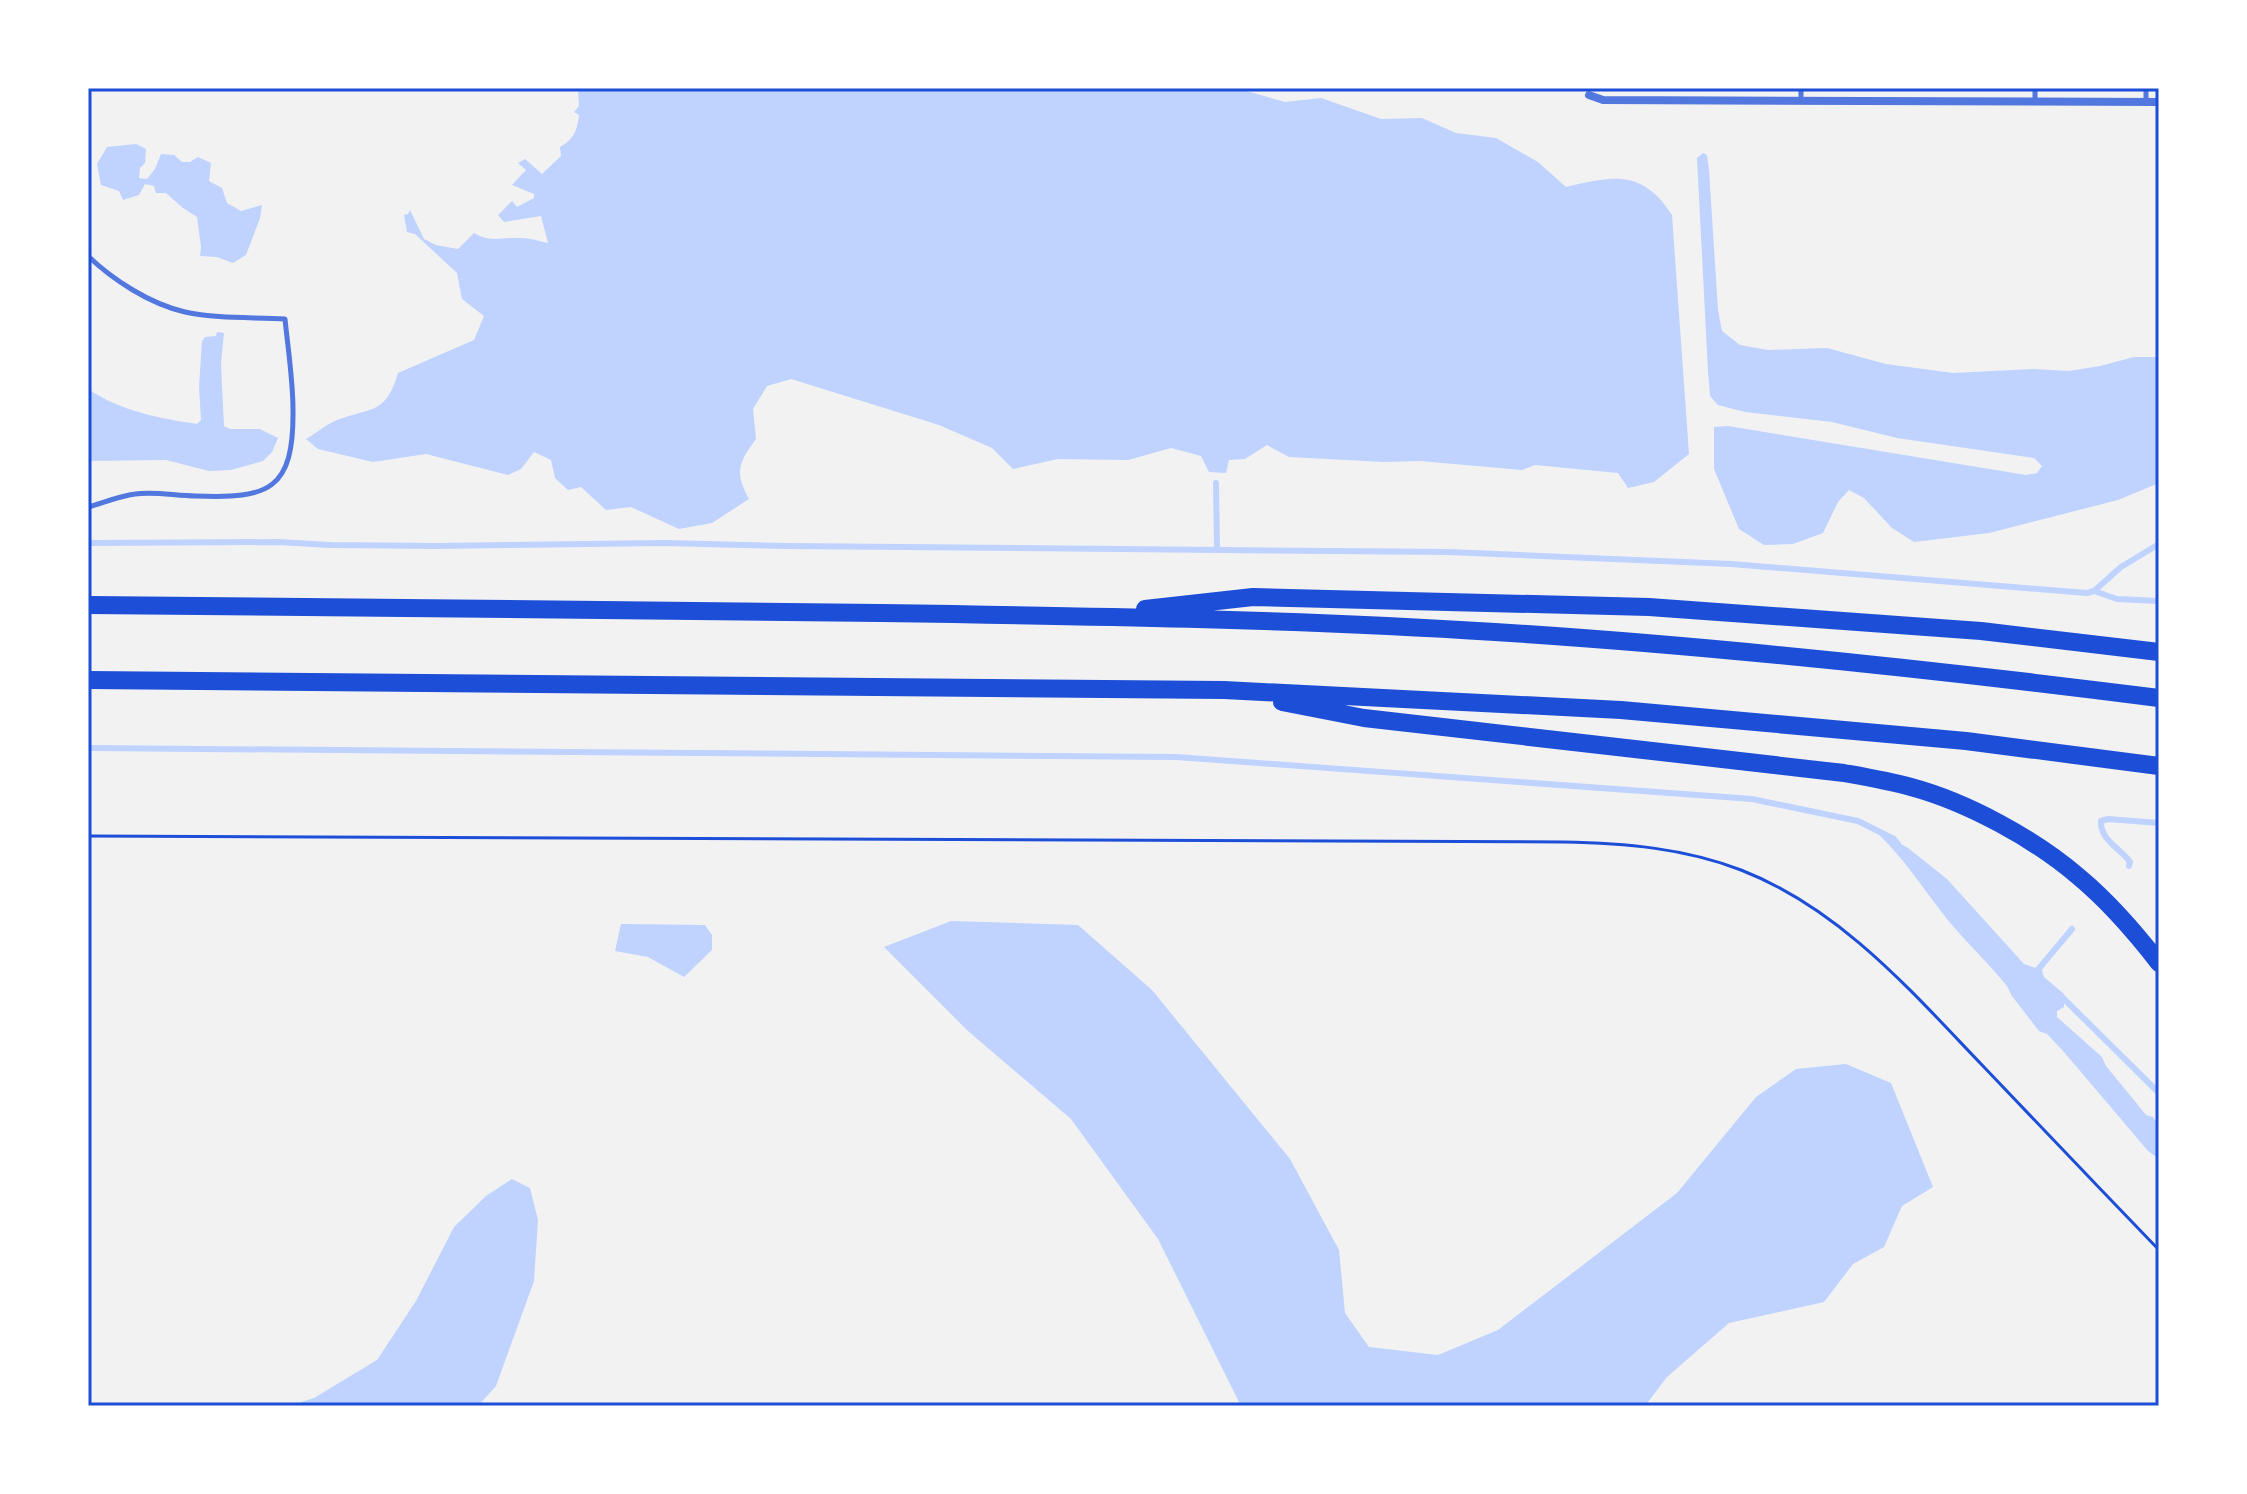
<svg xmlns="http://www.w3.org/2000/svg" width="2247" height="1494" font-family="Karla,sans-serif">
	<rect width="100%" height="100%" fill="#f2f2f2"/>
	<!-- water -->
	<path fill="#bfd3fe" d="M 578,88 L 1236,88 L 1285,102 L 1321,98 L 1381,119 L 1422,118 L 1456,133 L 1496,138 L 1538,162 L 1566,187 C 1613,176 1642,169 1672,215 L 1689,454 L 1654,482 L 1628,488 L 1618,473 L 1535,465 L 1522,470 L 1420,461 L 1384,462 L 1289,457 L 1267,445 L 1245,459 L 1229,460 L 1226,473 L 1209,472 L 1201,456 L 1171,448 L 1128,460 L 1058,459 L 1013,469 L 992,448 L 939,425 L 791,379 L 767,386 L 753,409 L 756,439 C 739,462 734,472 749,499 L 712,523 L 679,529 L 631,507 L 606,510 L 581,487 L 568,490 L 555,478 L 551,460 L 534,452 L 521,469 L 508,475 L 426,454 L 373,462 L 318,449 L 306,439 C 315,434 324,426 333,422 C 368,406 385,418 398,373 L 474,340 L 484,316 L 462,299 L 457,273 L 415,234 L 407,232 L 404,215 L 408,214 L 410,210 L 424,239 L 436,245 L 458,249 L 474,233 C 491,243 502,237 520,238 C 529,238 539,241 548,243 L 541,216 L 504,222 L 498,215 L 512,201 L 517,207 L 534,198 L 534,194 L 512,185 L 526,170 L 518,163 L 525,159 L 542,174 L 561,156 L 560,147 C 574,139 577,131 579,115 L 574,112 L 579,106 Z
		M 136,144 L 146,149 L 145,163 L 140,168 L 139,178 L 147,179 L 155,169 L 161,154 L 174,155 L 182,162 L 190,162 L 198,157 L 211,163 L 209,181 L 222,188 L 227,203 L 241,211 L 262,205 L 260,218 L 246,255 L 233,263 L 217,257 L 200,256 L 201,247 L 197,217 L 183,208 L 166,193 L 156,193 L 154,186 L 145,184 L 139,195 L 123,200 L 119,191 L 101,185 L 97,164 L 107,147 Z
		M 1703,153 L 1707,155 L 1709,170 L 1718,310 L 1722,331 L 1740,345 L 1768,350 L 1827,348 L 1886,364 L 1953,373 L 2033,369 L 2069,371 L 2100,366 L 2134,357 L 2159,357 L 2159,483 L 2118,500 L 1989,533 L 1914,542 L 1892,528 L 1864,498 L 1849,490 L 1838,502 L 1823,533 L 1793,544 L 1764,545 L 1739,529 L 1714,469 L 1714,427 L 1728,426 L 2026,475 L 2037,473 L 2042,466 L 2034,458 L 1897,438 L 1832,422 L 1745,412 L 1718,405 L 1710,396 L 1708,372 L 1697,158 Z
		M 217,332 L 224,333 L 221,364 L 224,426 L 230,429 L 260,429 L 278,438 L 272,452 L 263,461 L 231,470 L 209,471 L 166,460 L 88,461 L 88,389 C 121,411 158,418 197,424 L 201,420 L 199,387 L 202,341 L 205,337 L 216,336 Z
		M 1872,828 L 1908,848 L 1947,879 L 2024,964 L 2042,970 L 2044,977 L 2064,994 L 2064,1007 L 2057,1011 L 2057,1017 L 2102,1057 L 2106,1066 L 2129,1094 L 2146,1115 L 2153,1117 L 2159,1125 L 2159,1159 L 2148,1151 L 2064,1052 L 2047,1034 L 2039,1031 L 2012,996 L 2007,986 C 1990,965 1970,946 1952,925 C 1924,891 1906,859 1872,828 Z
		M 951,921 L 1078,925 L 1152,990 L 1290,1159 L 1339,1250 L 1345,1313 L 1369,1347 L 1438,1355 L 1498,1330 L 1677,1193 L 1756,1097 L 1796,1069 L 1846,1064 L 1891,1083 L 1933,1187 L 1902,1206 L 1884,1247 L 1853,1264 L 1824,1302 L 1729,1323 L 1667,1377 L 1645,1406 L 1241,1406 L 1158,1239 L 1071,1119 L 968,1031 L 884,947 Z
		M 621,924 L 705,925 L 712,935 L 712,950 L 684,977 L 648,957 L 615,951 Z
		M 512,1179 L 530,1188 L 538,1220 L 534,1281 L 496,1386 L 478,1406 L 288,1406 L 314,1398 L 377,1360 L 416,1301 L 454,1227 L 486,1196 Z"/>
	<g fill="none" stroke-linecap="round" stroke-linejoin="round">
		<!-- stream -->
		<path stroke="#bfd3fe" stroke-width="6" d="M 1216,483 L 1217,549
			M 88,543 L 278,542 L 330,545 L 436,546 L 665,543 L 786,546 L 1449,552 L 1731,564 L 2087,593 L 2094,591 L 2121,567 L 2159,544
			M 2094,591 L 2117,599 L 2159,601
			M 88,748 L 1176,757 L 1752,799 L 1858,821 L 1894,839 L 1898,844
			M 2129,866 L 2130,862 C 2120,848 2100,840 2101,821 L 2108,819 L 2159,823
			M 2036,972 L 2072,929
			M 2059,994 L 2159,1093"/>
		<!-- path -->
		<path stroke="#1d4ed8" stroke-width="3" d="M 88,836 L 1563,842 C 1624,843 1684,848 1741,870 C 1841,909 1911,991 1983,1066 C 2042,1128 2100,1189 2159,1250"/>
		<!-- service -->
		<path stroke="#5277de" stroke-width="5" d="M 1801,88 L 1801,100
			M 2035,88 L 2035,101
			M 2146,88 L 2146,102
			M 88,256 C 113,280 150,304 185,312 C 217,319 253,317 285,319 C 288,349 293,380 293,410 C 294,490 269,499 196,496 C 176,496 155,491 135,494 C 119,496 103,503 88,507"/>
		<!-- minor -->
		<path stroke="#5277de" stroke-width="8" d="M 1589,95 L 1603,100 L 2159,102"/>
		<!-- motorway -->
		<path stroke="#1d4ed8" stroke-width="18" d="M 88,605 C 352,608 616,609 880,613 C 1085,616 1291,619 1495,632 C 1717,646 1938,670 2159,698
			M 1145,609 L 1253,597 L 1649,607 L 1981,631 L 2159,652
			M 88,680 L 1224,690 L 1621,710 L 1966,741 L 2159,766
			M 1282,702 L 1364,718 L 1844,773 C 1866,777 1889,781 1911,787 C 1967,802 2035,839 2079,877 C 2109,902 2135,932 2159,963"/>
	</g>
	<!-- border -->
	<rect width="2247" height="1494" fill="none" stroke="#ffffff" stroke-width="180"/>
	<rect x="90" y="90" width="2067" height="1314" fill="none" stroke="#1d4ed8" stroke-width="3"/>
</svg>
